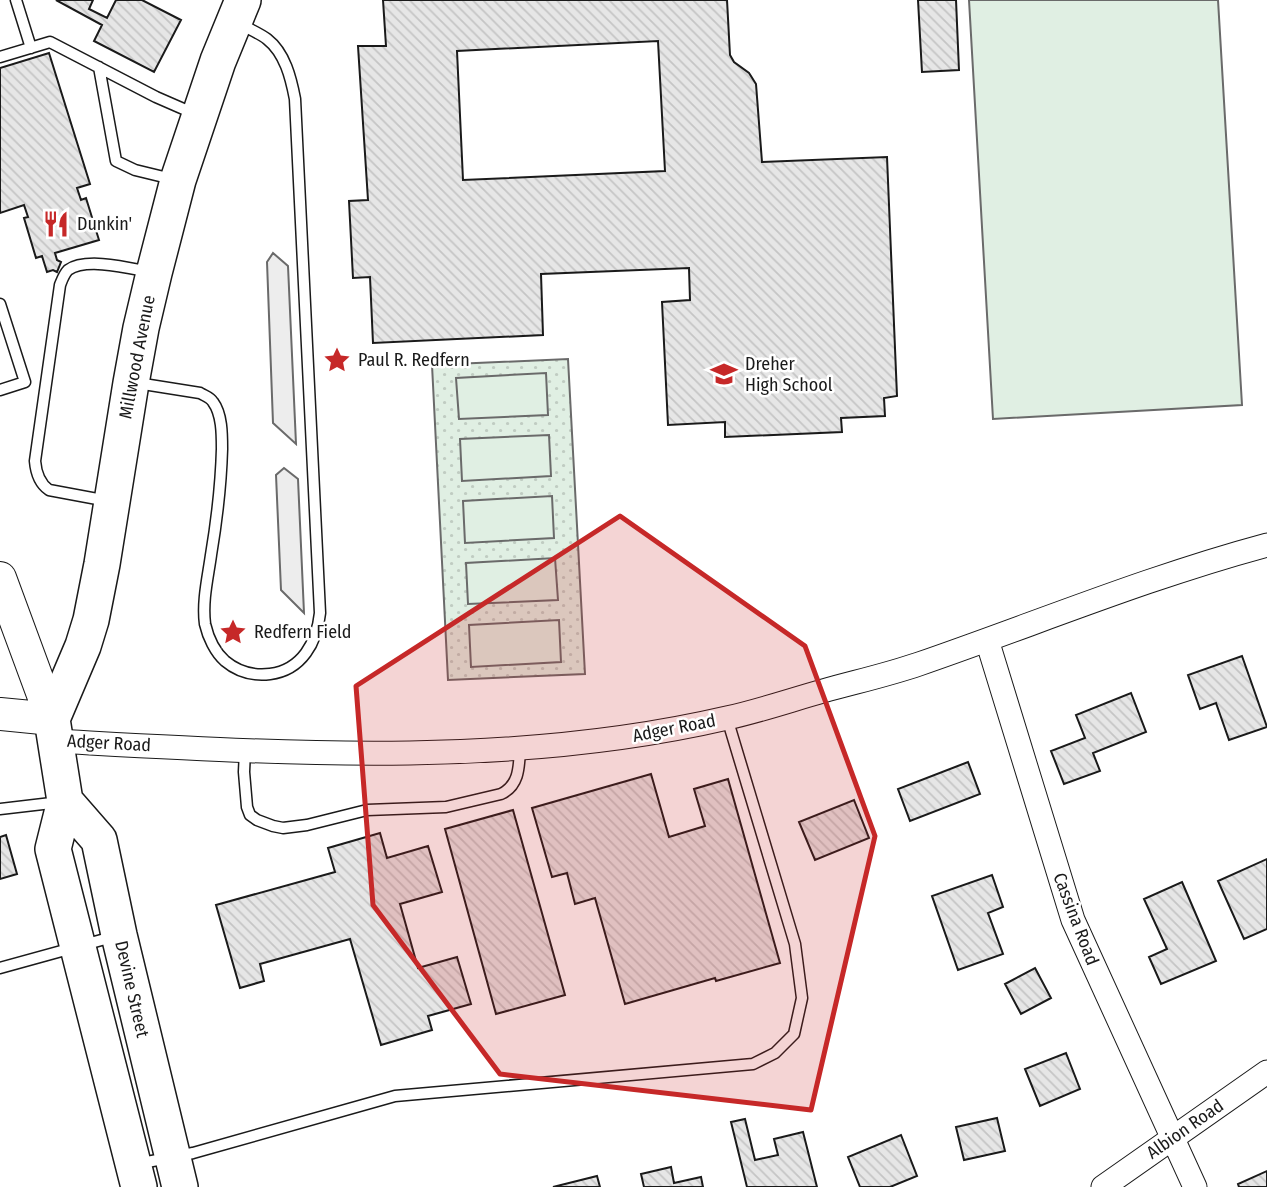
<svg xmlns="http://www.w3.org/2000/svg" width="1267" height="1187" font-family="'Fira Sans Condensed',sans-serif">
	<defs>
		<pattern id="grass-dots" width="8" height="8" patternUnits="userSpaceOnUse" patternTransform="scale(1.75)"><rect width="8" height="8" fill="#e0efe3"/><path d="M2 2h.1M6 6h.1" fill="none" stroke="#c0ccc2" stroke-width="1.8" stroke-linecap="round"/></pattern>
		<pattern id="building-back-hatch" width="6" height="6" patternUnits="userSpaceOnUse" patternTransform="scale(1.75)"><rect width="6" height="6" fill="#e6e6e6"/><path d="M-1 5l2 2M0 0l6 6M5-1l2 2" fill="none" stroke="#c5c5c5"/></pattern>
	</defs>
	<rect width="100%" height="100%" fill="#fff"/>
	<!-- grass -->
	<path fill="url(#grass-dots)" stroke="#6a6a6a" stroke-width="2" d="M 568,359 L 585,674 L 448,680 L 432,365 Z"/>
	<!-- pitch -->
	<path fill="#e0efe3" stroke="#6a6a6a" stroke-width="2" d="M 969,0 L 1218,0 L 1242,405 L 993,419 Z
		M 546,373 L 548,415 L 459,419 L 456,378 Z
		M 549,435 L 551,476 L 462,481 L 460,439 Z
		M 552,496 L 554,538 L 465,543 L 463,501 Z
		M 555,558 L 558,600 L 468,604 L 466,563 Z
		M 559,620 L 561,662 L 471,667 L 469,625 Z"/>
	<!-- parking -->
	<path fill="#ededed" stroke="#6a6a6a" stroke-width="2" d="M 273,253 L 288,266 L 296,444 L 273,423 L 267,262 Z
		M 284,468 L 298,479 L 304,613 L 281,590 L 276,475 Z"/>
	<!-- building -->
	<path fill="url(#building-back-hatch)" stroke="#1a1a1a" stroke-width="2" fill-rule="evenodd" d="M 56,0 L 93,0 L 89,9 L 107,18 L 116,0 L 142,0 L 181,20 L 154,72 L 94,41 L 102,25 Z
		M 383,0 L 727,0 L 730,55 L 734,62 L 749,73 L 756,84 L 762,162 L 887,157 L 897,396 L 884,398 L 885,416 L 841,418 L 842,432 L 725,437 L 725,422 L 668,425 L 662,302 L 690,300 L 689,268 L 541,274 L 543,335 L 373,343 L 370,277 L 353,278 L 349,201 L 368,200 L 358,46 L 386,46 ZM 658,41 L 665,171 L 463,180 L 457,51 Z
		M 918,0 L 956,0 L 959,70 L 922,72 Z
		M 49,53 L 90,184 L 77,188 L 81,200 L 86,198 L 99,240 L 55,253 L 57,260 L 61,262 L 57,272 L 53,270 L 47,272 L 42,256 L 36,258 L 24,218 L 28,217 L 24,205 L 0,213 L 0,68 Z
		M 1242,656 L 1267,727 L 1229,740 L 1216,703 L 1200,709 L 1188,675 Z
		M 1131,693 L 1146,732 L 1093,753 L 1100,771 L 1064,784 L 1051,751 L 1085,738 L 1076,715 Z
		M 968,762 L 980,794 L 910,821 L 898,789 Z
		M 651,774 L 669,837 L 705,826 L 694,789 L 728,779 L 780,963 L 716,981 L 715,978 L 625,1004 L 595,898 L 575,904 L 567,873 L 552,877 L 532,808 Z
		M 854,800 L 869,838 L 815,860 L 799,822 Z
		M 513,810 L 565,995 L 496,1014 L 445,829 Z
		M 380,833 L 387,858 L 428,846 L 442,892 L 400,904 L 418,968 L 457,957 L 471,1004 L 428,1016 L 432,1030 L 381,1045 L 350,939 L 260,964 L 264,981 L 240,988 L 216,905 L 335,872 L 328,848 Z
		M 6,835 L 17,874 L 0,879 L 0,837 Z
		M 1267,859 L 1267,929 L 1244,939 L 1218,881 Z
		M 992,875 L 1003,907 L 988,913 L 1003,954 L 958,970 L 932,896 Z
		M 1182,882 L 1216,961 L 1161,984 L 1149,957 L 1167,949 L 1144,899 Z
		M 1035,968 L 1051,998 L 1021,1014 L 1005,984 Z
		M 1066,1053 L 1080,1089 L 1040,1106 L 1025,1069 Z
		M 997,1118 L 1005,1151 L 964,1160 L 956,1127 Z
		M 745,1119 L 755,1160 L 778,1155 L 774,1139 L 803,1132 L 817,1187 L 747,1187 L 731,1122 Z
		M 901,1135 L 917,1176 L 890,1187 L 860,1187 L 848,1157 Z
		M 671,1167 L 674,1183 L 701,1177 L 703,1187 L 644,1187 L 641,1174 Z
		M 1267,1171 L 1267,1187 L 1239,1187 L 1238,1184 Z
		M 597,1176 L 600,1187 L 553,1187 Z"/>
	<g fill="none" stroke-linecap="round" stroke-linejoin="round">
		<!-- lane casing -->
		<g stroke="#1a1a1a" stroke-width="13">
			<path id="lane" d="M 16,0 L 31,48
				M 0,57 L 50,42 L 156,97 L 195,114
				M 99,67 L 116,161 L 135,170 L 172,179
				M 0,304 L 25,382 L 0,390
				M 137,383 L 200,393 C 205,396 210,397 213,402 C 222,414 222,434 222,449 C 221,485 217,519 211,555 C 208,577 202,601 205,624 C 208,637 215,652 225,661 C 238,672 253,676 270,674 C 302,670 317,642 320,613 L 295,99 C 291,78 285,53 267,39 C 259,33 247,28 238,23
				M 108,501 L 49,490 C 39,483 36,473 35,461 L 60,285 C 62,280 64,274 68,270 C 86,257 129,268 150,272
				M 245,750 L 244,772 L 247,807 L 250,815 L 257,820 L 273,826 L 283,828 L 307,825 L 367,810 L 446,807 L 501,794 C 520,785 519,765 520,748
				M 0,809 L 60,802
				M 0,968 L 116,936
				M 137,1164 L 193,1153 L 395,1096 L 753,1064 L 775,1053 L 794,1034 L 802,998 L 795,944 L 727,718"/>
		</g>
		<!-- street casing -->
		<g stroke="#1a1a1a" stroke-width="25">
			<path id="street" d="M 987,640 L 1073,920 L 1195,1187
				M 55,741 C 278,753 507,769 727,718 C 759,711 791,700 823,691 C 855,682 887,675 919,664 C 1035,624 1148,577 1267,545
				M 1103,1187 L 1267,1072"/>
		</g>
		<!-- secondary casing -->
		<g stroke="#1a1a1a" stroke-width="34">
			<path id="secondary" d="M 0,578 L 52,719 L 0,714"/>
		</g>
		<!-- primary casing -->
		<g stroke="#1a1a1a" stroke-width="38">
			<path id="primary" d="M 65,801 L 99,840 L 119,935 L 180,1187
				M 139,1187 L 53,849 L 65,801 L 52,719 L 83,646 L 91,620 L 102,564 L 131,383 L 141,328 L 154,273 L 178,180 L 218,61 L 243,0"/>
		</g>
		<!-- lane -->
		<use href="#lane" stroke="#fff" stroke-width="10"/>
		<!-- street -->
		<use href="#street" stroke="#fff" stroke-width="23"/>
		<!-- secondary -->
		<use href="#secondary" stroke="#fff" stroke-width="32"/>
		<!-- primary -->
		<use href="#primary" stroke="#fff" stroke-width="35"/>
	</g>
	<!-- marked area -->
	<path fill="#c62828" fill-opacity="0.2" stroke="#c62828" stroke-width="5" stroke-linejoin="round" d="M 620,516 L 805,646 L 875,836 L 811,1110 L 500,1074 L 373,905 L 356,686 Z"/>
	<!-- icons -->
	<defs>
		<g id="restaurant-bare" transform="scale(2.1)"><path d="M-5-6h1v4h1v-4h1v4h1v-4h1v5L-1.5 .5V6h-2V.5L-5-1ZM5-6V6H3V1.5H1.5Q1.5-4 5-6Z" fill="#c62828" stroke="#fff" stroke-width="2.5" paint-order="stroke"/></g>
		<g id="sight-bare" transform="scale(2.1)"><path d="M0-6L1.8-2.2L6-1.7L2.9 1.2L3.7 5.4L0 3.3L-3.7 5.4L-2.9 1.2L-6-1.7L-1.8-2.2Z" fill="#c62828" stroke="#fff" stroke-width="2.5" paint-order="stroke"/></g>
		<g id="school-bare" transform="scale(2.1)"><path d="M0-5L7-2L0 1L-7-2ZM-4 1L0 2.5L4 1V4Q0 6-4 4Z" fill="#c62828" stroke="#fff" stroke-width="2.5" paint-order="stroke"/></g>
	</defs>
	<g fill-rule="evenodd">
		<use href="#restaurant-bare" x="56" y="224"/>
		<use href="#sight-bare" x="337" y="360"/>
		<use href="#school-bare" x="724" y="374"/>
		<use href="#sight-bare" x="233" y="632"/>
	</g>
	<g text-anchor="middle" stroke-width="5" stroke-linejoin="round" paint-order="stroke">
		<!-- poi labels -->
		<g font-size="18" fill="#1a1a1a" stroke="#fff" text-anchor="start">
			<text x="77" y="230">Dunkin'</text>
			<text x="358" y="366">Paul R. Redfern</text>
			<text x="745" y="370">Dreher<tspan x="745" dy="21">High School</tspan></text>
			<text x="254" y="638">Redfern Field</text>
		</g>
		<!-- street labels -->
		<g font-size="18" fill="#1a1a1a" stroke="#fff">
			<text transform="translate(137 357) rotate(-79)" y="6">Millwood Avenue</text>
			<text transform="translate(674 728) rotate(-11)" y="6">Adger Road</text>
			<text transform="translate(109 743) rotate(3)" y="6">Adger Road</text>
			<text transform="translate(1076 919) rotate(69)" y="6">Cassina Road</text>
			<text transform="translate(132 989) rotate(77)" y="6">Devine Street</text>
			<text transform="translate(1185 1129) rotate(-35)" y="6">Albion Road</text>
		</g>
	</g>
</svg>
